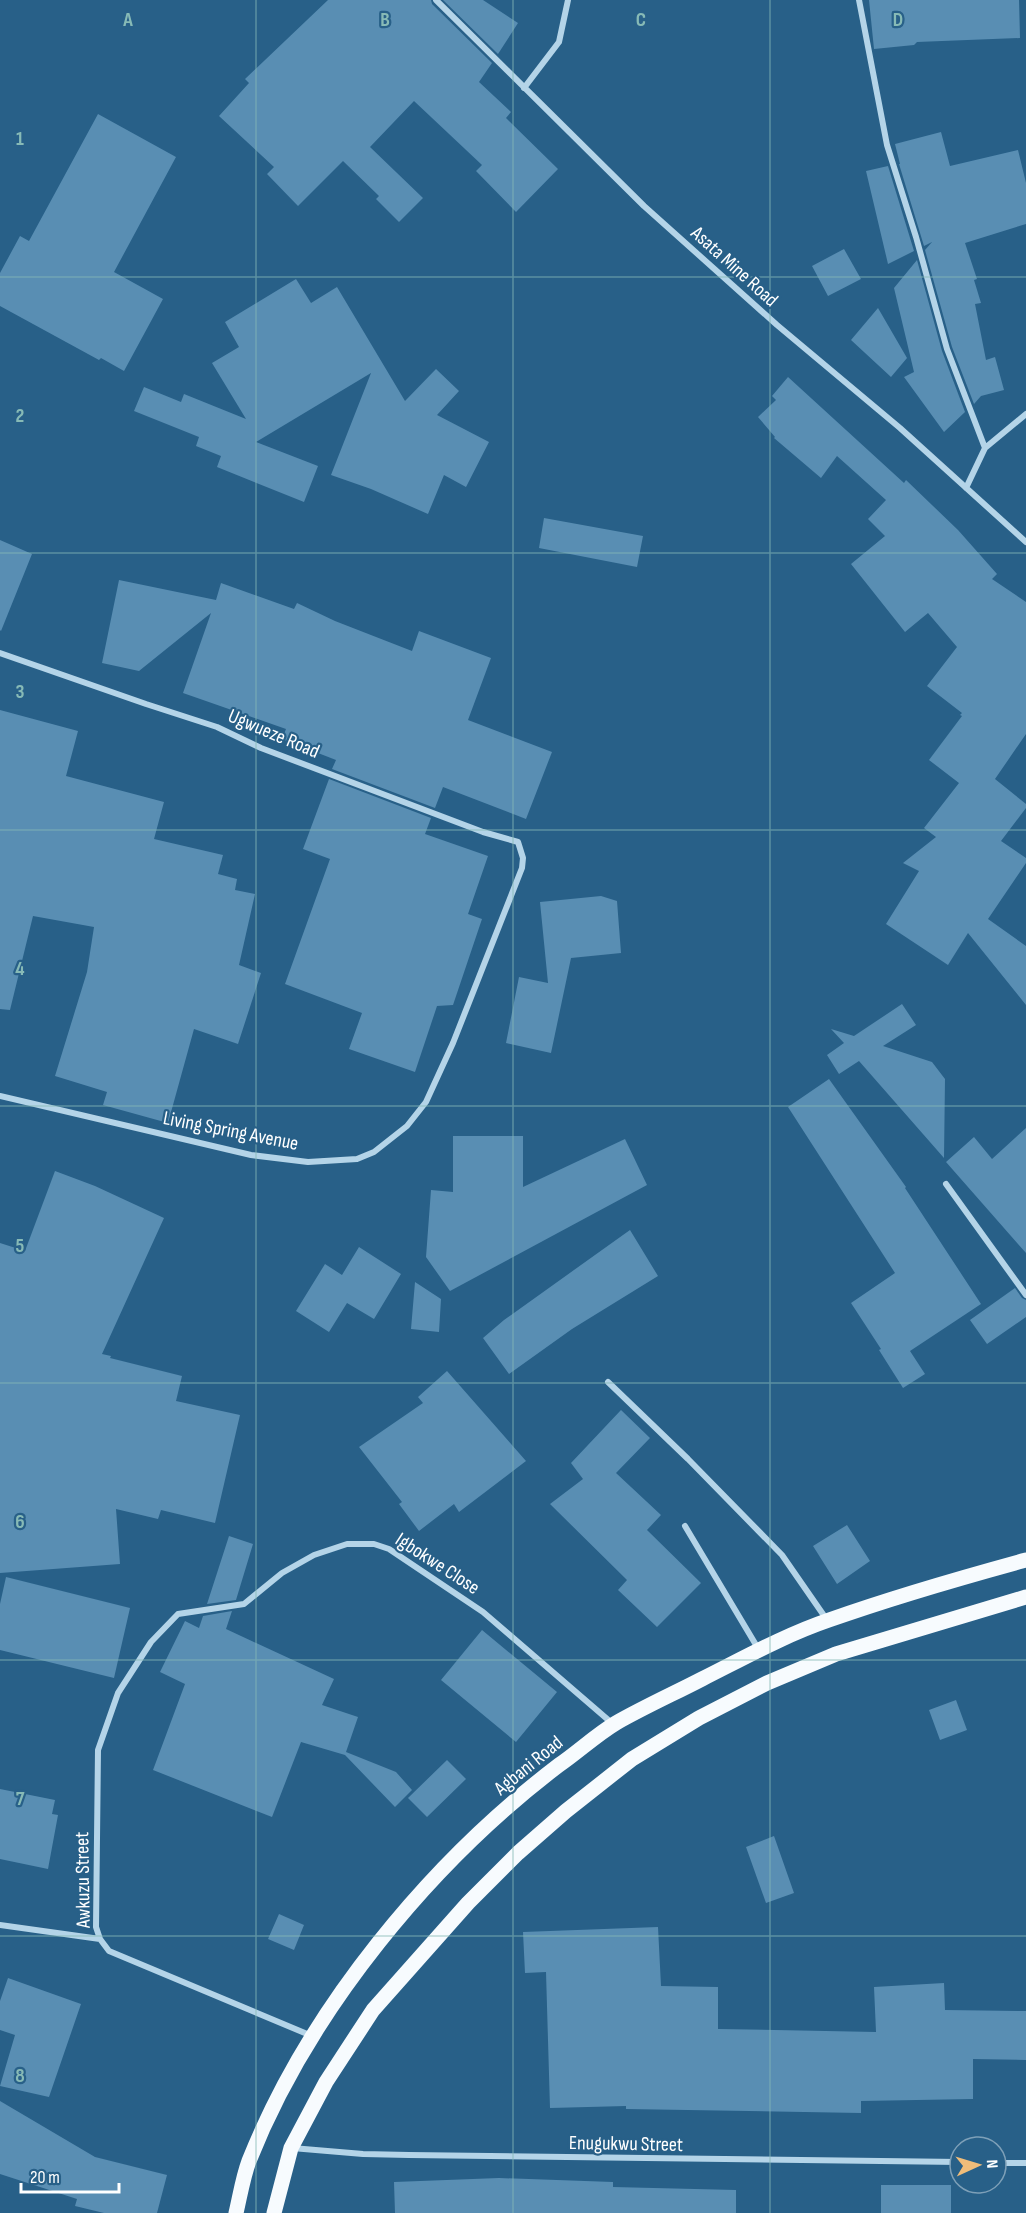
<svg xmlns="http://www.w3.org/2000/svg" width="1026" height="2213" font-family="'Sofia Sans Condensed',sans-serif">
	<rect width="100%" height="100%" fill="#286088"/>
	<!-- building -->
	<path fill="#598eb3" d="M 328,0 L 431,0 L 432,4 L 492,63 L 479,82 L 511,112 L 506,118 L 558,169 L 516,212 L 476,171 L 482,165 L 414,101 L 370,147 L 423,198 L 399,222 L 376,199 L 379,196 L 343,161 L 298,206 L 267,174 L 274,167 L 219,116 L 249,83 L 245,79 Z
		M 443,0 L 483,0 L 518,23 L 498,54 Z
		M 869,0 L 1019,0 L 1020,38 L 917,42 L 914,45 L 874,49 Z
		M 98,114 L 176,157 L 114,272 L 163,299 L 124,371 L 101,358 L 99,360 L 0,306 L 0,273 L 20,236 L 29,241 Z
		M 941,132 L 950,166 L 1018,150 L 1026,183 L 1026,224 L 965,243 L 977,279 L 974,280 L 981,303 L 975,304 L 986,360 L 995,357 L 1004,390 L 981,396 L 974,404 L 952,347 L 925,250 L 932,242 L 924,246 L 899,164 L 900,164 L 895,144 Z
		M 888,166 L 914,251 L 888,264 L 866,171 Z
		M 844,249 L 861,279 L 828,296 L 812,266 Z
		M 917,260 L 942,351 L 965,412 L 944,432 L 904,377 L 914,372 L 894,288 Z
		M 296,279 L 311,303 L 337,287 L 405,401 L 436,369 L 459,391 L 437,415 L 489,442 L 466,487 L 444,475 L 428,514 L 371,489 L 331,475 L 371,373 L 256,442 L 318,466 L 304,502 L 217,467 L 221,456 L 196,446 L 199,437 L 134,411 L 144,387 L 181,402 L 184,394 L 246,419 L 212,363 L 239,347 L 225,322 Z
		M 878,308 L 907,358 L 891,377 L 851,340 Z
		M 788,377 L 904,483 L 906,480 L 958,530 L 997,574 L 992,579 L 1026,602 L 1026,734 L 995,779 L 1026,804 L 1026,808 L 1001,841 L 1026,858 L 1026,863 L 988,919 L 1026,946 L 1026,1005 L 968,933 L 948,965 L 886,924 L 919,871 L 903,863 L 936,837 L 924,828 L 959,783 L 929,760 L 962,716 L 960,715 L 962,713 L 927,686 L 957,647 L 928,613 L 905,632 L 851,564 L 885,536 L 868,519 L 886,500 L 837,456 L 821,478 L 774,438 L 775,437 L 758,417 L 776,400 L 772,396 Z
		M 544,518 L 643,536 L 637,567 L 539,548 Z
		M 0,540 L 32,554 L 1,631 L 0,630 Z
		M 119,580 L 216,600 L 221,583 L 294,609 L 297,603 L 335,621 L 412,651 L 419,631 L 491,658 L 468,720 L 552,752 L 526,819 L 443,787 L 435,808 L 332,769 L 336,760 L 282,739 L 286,729 L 183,693 L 211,613 L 139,671 L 102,663 Z
		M 0,710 L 78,731 L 66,776 L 164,802 L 154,839 L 223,855 L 218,874 L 237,879 L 235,890 L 255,894 L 239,965 L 261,973 L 238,1044 L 194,1029 L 168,1123 L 103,1105 L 107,1092 L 55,1076 L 87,972 L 94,927 L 33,916 L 10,1010 L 0,1009 Z
		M 329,779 L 431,818 L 425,834 L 488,856 L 468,914 L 482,919 L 453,1005 L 437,1006 L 415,1072 L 349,1049 L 362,1013 L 285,984 L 330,859 L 303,849 Z
		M 601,896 L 617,901 L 621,953 L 571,958 L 551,1053 L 506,1043 L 519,977 L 548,983 L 540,902 Z
		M 902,1004 L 916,1025 L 883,1046 L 932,1062 L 945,1079 L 944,1158 L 859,1061 L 839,1074 L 827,1055 L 844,1043 L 831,1029 L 854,1036 Z
		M 829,1079 L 906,1187 L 905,1188 L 981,1304 L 910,1351 L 925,1374 L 903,1388 L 879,1350 L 881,1349 L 851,1303 L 895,1273 L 788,1107 Z
		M 1026,1128 L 1026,1253 L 946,1162 L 974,1137 L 992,1159 Z
		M 453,1136 L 523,1136 L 523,1187 L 625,1139 L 647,1185 L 450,1291 L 426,1257 L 431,1190 L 453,1192 Z
		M 55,1171 L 95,1186 L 164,1218 L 102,1354 L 111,1356 L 110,1358 L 182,1376 L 176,1401 L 240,1415 L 215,1523 L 161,1510 L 158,1519 L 116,1509 L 120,1564 L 0,1573 L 0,1243 L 25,1251 Z
		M 630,1230 L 658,1276 L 572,1329 L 509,1374 L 483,1338 L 504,1320 Z
		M 359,1247 L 401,1274 L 374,1319 L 347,1303 L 329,1332 L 296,1311 L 325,1264 L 342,1275 Z
		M 415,1282 L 441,1299 L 439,1332 L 411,1329 Z
		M 1015,1288 L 1022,1298 L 1026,1300 L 1026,1317 L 987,1344 L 970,1320 Z
		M 447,1371 L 526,1461 L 459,1512 L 454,1504 L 419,1531 L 399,1504 L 402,1502 L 359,1447 L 423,1403 L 418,1397 Z
		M 621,1410 L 650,1438 L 616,1473 L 661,1515 L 647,1530 L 701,1583 L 657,1627 L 618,1590 L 627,1580 L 550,1504 L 583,1479 L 571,1463 Z
		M 847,1525 L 870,1561 L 837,1584 L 813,1546 Z
		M 229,1536 L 253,1544 L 236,1600 L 207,1604 Z
		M 6,1577 L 130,1608 L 114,1678 L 0,1650 L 0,1604 Z
		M 232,1611 L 226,1629 L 334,1679 L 322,1705 L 358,1717 L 346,1752 L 396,1772 L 412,1790 L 395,1807 L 345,1755 L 301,1742 L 272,1817 L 153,1770 L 185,1684 L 160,1672 L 185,1621 L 199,1628 L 203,1616 Z
		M 482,1630 L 557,1692 L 516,1742 L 441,1680 Z
		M 956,1700 L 967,1730 L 940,1740 L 929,1710 Z
		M 447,1760 L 466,1779 L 427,1817 L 408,1798 Z
		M 0,1789 L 55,1800 L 52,1814 L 58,1815 L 48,1869 L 0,1859 Z
		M 774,1836 L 794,1893 L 766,1903 L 746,1847 Z
		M 279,1914 L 304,1925 L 294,1950 L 268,1939 Z
		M 658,1927 L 661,1986 L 718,1987 L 718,2029 L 876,2032 L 874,1987 L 944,1983 L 945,2010 L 1026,2011 L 1026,2060 L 973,2059 L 973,2099 L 861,2101 L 861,2113 L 626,2109 L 626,2106 L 550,2108 L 546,1972 L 525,1973 L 523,1932 Z
		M 8,1978 L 81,2004 L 49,2097 L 0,2086 L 15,2035 L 0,2030 L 0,2001 Z
		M 0,2101 L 95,2157 L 167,2175 L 157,2213 L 104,2213 L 75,2206 L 77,2199 L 0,2174 Z
		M 499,2178 L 613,2182 L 613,2187 L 736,2190 L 736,2213 L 395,2213 L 394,2182 Z
		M 881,2185 L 951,2185 L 951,2213 L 881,2213 Z"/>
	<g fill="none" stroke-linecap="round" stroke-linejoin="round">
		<!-- minor -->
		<path stroke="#b4d4e8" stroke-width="6" d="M 436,0 L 644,206 L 777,325 L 900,428 L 1026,542
			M 859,0 L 887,145 L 916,237 L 947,349 L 985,448
			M 524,88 L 559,42 L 568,0
			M 966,488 L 985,448 L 1026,414
			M 0,653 L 146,704 L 217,727 L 261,748 L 483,832 L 518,842 L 523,858 L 522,868 L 453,1043 L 426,1102 L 407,1126 L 374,1152 L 357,1159 L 308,1162 L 251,1155 L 0,1096
			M 946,1184 L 1026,1295
			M 608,1382 L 688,1459 L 782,1555 L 827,1620
			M 685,1526 L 759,1650
			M 0,1925 L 100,1939
			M 312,2036 L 109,1951 L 100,1939 L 96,1927 L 98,1750 L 118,1693 L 151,1642 L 178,1614 L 244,1604 L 282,1573 L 314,1555 L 347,1544 L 374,1544 L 389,1549 L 483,1612 L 613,1724
			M 292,2148 L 363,2154 L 409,2155 L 960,2162
			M 996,2163 L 1026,2163"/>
		<!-- primary -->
		<path stroke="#f7fbfe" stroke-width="15" d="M 236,2213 C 240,2196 243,2177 249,2161 C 309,2010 430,1863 559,1765 C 578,1752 596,1735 616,1723 C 644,1707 673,1694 702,1679 C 744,1658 785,1635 829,1620 C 894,1597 960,1578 1026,1560
			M 274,2213 L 291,2148 L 326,2082 L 373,2010 L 468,1903 L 518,1853 L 566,1811 L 632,1759 L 699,1718 L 767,1683 L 836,1654 L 1026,1597"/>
	</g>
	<!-- grid -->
	<path fill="none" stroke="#87bab6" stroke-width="1.5" stroke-opacity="0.55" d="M 256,0 L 256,2213M 513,0 L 513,2213M 770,0 L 770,2213M 0,277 L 1026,277M 0,553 L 1026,553M 0,830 L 1026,830M 0,1106 L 1026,1106M 0,1383 L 1026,1383M 0,1660 L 1026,1660M 0,1936 L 1026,1936"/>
	<g text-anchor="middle" stroke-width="4.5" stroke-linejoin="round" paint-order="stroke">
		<!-- street labels -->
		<g font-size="20" fill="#fff" stroke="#286088">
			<text transform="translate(735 266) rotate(42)" y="7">Asata Mine Road</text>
			<text transform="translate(274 733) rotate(23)" y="7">Ugwueze Road</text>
			<text transform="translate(231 1130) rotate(11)" y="7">Living Spring Avenue</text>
			<text transform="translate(438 1563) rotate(33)" y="7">Igbokwe Close</text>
			<text transform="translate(528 1765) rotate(-39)" y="7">Agbani Road</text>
			<text transform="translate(82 1880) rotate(-91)" y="7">Awkuzu Street</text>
			<text transform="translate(626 2143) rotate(1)" y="7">Enugukwu Street</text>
		</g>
	</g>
	<g font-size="20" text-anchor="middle" font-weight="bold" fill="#87bab6" stroke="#286088" stroke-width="4.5" stroke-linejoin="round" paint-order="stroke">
		<text x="128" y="26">A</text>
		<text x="385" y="26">B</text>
		<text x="641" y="26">C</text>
		<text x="898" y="26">D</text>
		<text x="20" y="145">1</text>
		<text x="20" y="422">2</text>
		<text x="20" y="698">3</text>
		<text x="20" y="975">4</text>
		<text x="20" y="1252">5</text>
		<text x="20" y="1528">6</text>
		<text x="20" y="1805">7</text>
		<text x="20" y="2082">8</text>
	</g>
	<!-- north arrow -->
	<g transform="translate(978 2165) rotate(86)"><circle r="28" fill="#286088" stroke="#7ea0b8" stroke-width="1.5"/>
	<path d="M0-4.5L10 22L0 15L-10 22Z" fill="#f0bd7a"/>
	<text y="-9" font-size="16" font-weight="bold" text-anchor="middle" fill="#ffffff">N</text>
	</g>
	<!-- scale -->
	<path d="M21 2183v9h98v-9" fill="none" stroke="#ffffff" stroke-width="3"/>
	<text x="30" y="2183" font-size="18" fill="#ffffff" stroke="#286088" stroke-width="4.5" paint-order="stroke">20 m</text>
</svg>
